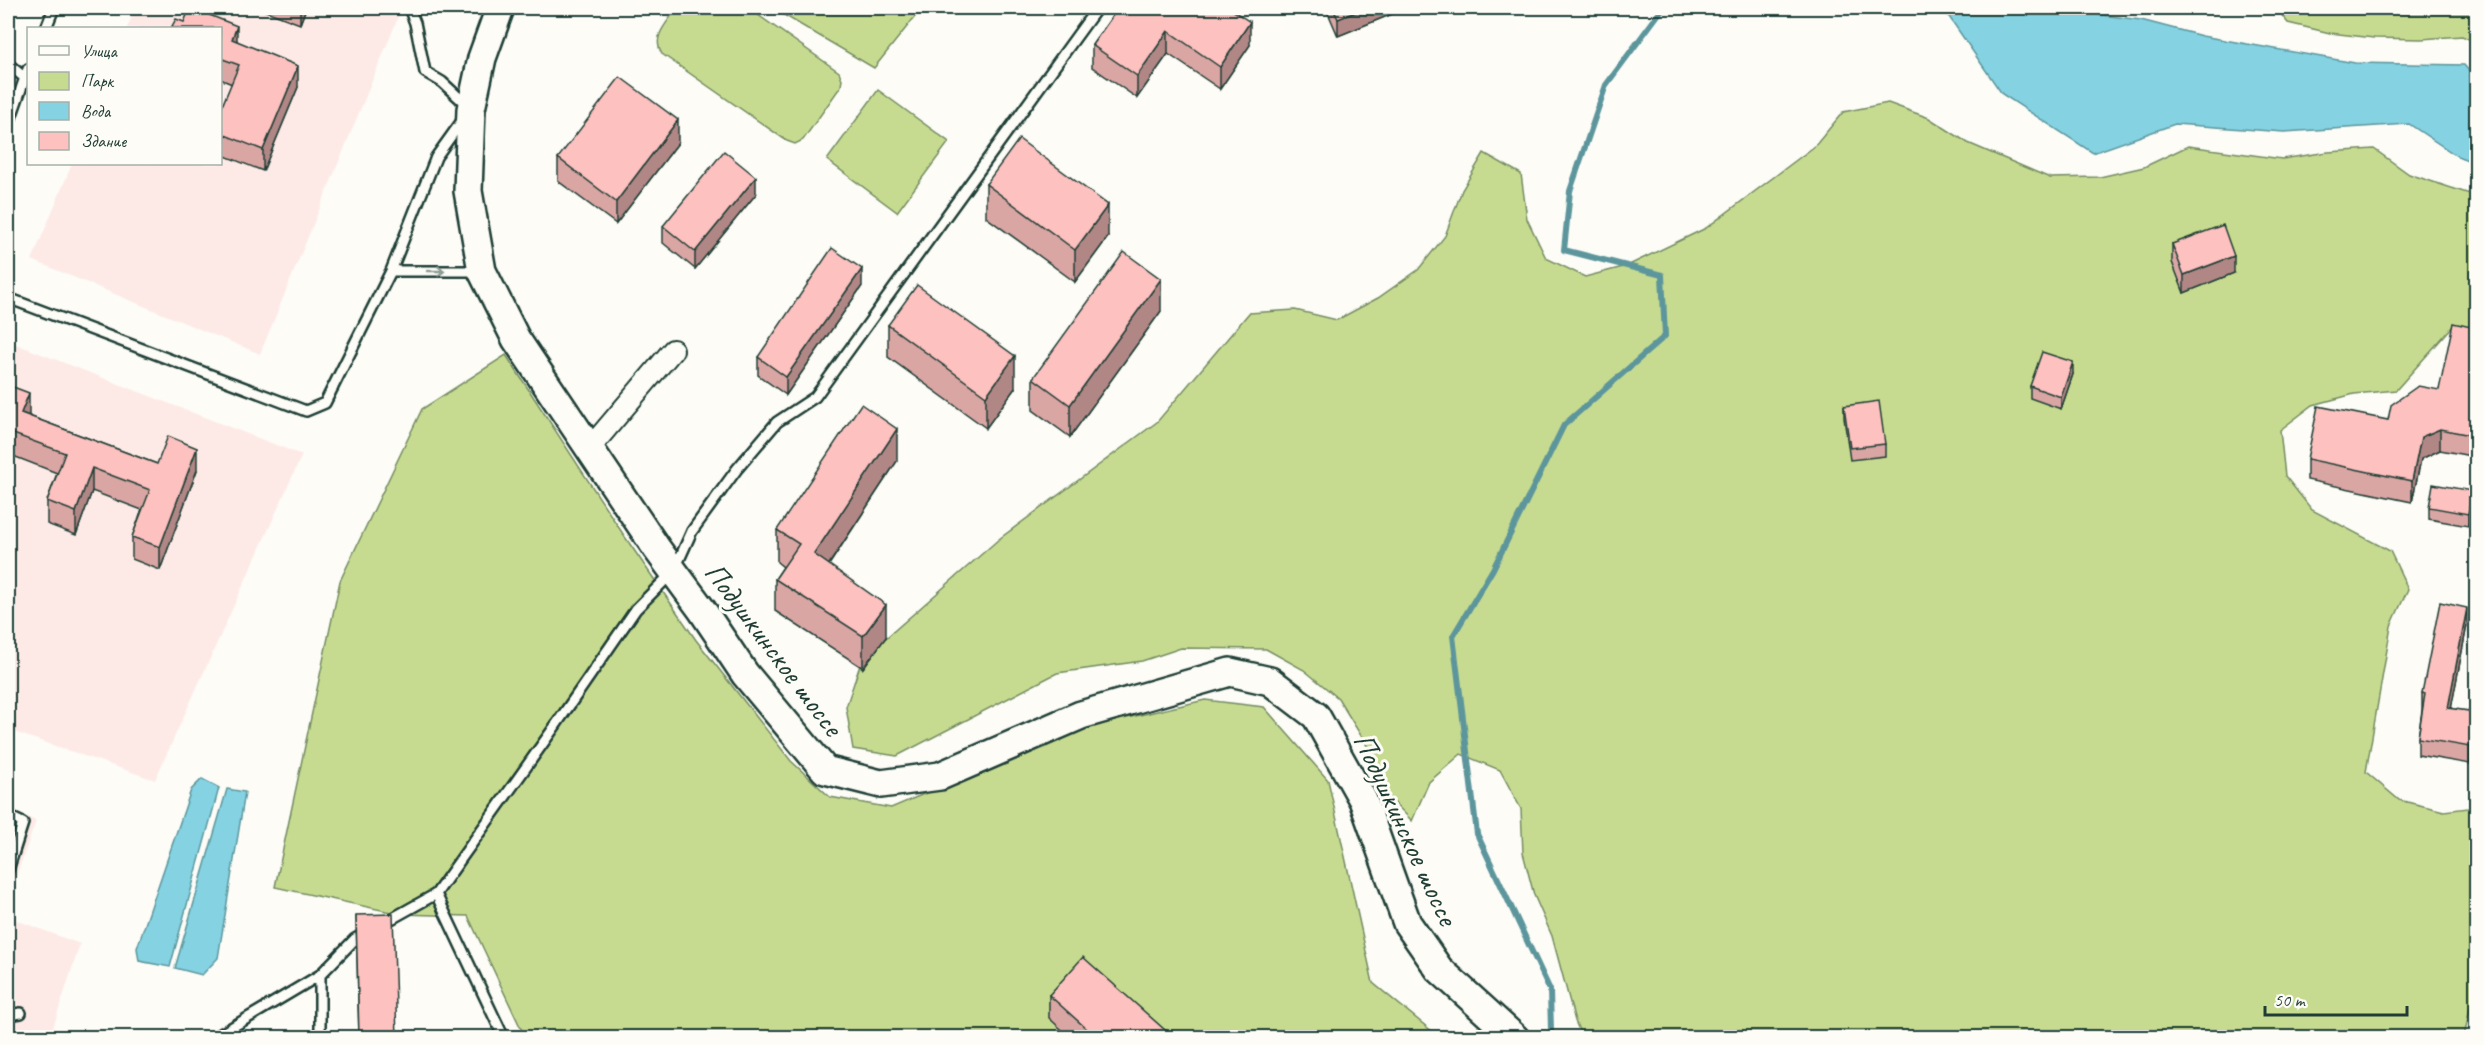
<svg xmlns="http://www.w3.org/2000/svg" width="2484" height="1045" font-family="Caveat,sans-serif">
	<rect width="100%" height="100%" fill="#fdfcf7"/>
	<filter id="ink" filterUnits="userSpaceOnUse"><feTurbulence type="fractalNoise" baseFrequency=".0167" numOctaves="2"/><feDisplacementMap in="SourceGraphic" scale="12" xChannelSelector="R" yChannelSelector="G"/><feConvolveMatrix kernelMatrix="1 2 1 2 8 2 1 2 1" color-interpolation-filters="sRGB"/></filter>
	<g filter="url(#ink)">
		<!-- built -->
		<path fill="#fdeae6" d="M 136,8 L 402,8 L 260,354 L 32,260 L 72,164 L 220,164 L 220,28 L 127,28 Z
			M 8,341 L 302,455 L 155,780 L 8,730 Z
			M 8,809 L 36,821 L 8,899 Z
			M 8,917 L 80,944 L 50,1037 L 8,1037 Z"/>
		<!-- green -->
		<path fill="#c7db90" stroke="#738c62" stroke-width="1.5" d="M 677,8 L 748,8 L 839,72 L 842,79 L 841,86 L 803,140 L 795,144 L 787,141 L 662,54 C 651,37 667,23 677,8 Z
			M 772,8 L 922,8 L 874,68 Z
			M 2276,8 L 2476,8 L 2476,42 L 2462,36 L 2421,39 L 2374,38 L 2330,33 L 2288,23 Z
			M 878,90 L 949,142 L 897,212 L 827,160 Z
			M 1888,103 L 1929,118 L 1968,143 L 2050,178 L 2100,177 L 2144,167 L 2188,146 L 2282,159 L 2328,152 L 2374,149 L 2409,174 L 2476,196 L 2476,330 L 2452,327 L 2396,390 L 2354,394 L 2313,405 L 2280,430 L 2285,476 L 2312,510 L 2390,551 L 2408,589 L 2391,626 L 2366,772 L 2399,800 L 2444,811 L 2476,807 L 2476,1003 L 2470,1008 L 2464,1037 L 1582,1037 L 1575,1021 L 1552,936 L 1534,895 L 1523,853 L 1521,809 L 1500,770 L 1461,754 L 1429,782 L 1412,821 L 1383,791 L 1368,747 L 1338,698 L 1304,670 L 1266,649 L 1181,648 L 1142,661 L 1057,673 L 897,756 L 853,749 L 846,707 L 862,659 L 999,539 L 1157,422 L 1249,313 L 1295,310 L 1337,320 L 1378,298 L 1418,270 L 1445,236 L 1462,190 L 1484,153 L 1521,174 L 1527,219 L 1546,258 L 1585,277 L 1627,266 L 1706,228 L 1815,146 L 1843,112 Z
			M 506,355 L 625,537 L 696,640 L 791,761 L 830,797 L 891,808 L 1075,730 L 1205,700 L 1264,707 L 1328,780 L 1373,983 L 1439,1037 L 525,1037 L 468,916 L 400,914 L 275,887 L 340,581 L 422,409 Z"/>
		<!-- water -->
		<path fill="#84d2e2" stroke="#5c969c" stroke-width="1.5" d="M 1943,8 L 2085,8 L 2094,14 L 2141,20 L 2202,36 L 2355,63 L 2464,65 L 2476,79 L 2476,163 L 2457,156 L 2409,124 L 2284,132 L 2175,124 L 2093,153 L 2002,94 Z
			M 202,779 L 219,788 L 170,967 L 139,961 L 137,948 L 191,790 Z
			M 227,789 L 245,792 L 218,958 L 202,975 L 175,968 Z"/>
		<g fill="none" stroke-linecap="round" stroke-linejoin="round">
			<!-- stream -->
			<path stroke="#5c969c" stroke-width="6" d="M 1545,1038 L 1551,1031 L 1550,990 L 1477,834 L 1453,636 L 1493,569 L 1564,425 L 1665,336 L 1662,275 L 1564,250 L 1570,191 L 1606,85 L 1663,8"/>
			<!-- lane casing -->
			<g stroke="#1f3d34" stroke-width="14">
				<path id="lane" d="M 409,8 L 415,23 L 425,72 L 442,82 L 467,105
					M 46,28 L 54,8
					M 8,64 L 25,78
					M 8,126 L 28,69
					M 391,271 L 478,271
					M 8,298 L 306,411 L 325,403 L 391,271 L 436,157 L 464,118
					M 8,816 L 23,823 L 8,870
					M 384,923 L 436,894
					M 8,1015 L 21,1013
					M 214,1038 L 320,975 L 355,939 L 367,932
					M 320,1038 L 320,975
					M 504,1038 L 436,894 L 551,732 L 636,609 L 674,571 L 692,531 L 737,469 L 777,422 L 815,397 L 1097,8"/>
			</g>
			<!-- street casing -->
			<g stroke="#1f3d34" stroke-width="24">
				<path id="street" d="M 590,448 L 673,350"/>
			</g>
			<!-- secondary casing -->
			<g stroke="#1f3d34" stroke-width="32">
				<path id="secondary" d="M 500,8 L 482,58 L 471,109 L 468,191 L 482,271 L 516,339 L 657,549 L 702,610 L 745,674 L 825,770 L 881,784 L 940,776 L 1081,715 L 1230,672 L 1270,681 L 1316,716 L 1363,800 L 1407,923 L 1439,969 L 1515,1038"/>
			</g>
			<!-- lane -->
			<use href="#lane" stroke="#fdfcf7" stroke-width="9"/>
			<!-- street -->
			<use href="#street" stroke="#fdfcf7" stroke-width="20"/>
			<!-- secondary -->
			<use href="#secondary" stroke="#fdfcf7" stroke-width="27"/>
		</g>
		<!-- wall -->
		<path fill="#daa6a4" stroke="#1f3d34" stroke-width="1.5" d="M 258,8 L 306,8 L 300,24 Z
			M 1118,8 L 1250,45 L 1220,89 L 1168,54 L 1137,98 L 1092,67 L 1092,45 Z
			M 1326,8 L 1407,8 L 1338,36 Z
			M 220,28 L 298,87 L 263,171 L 220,154 L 220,111 L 232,84 L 220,79 Z
			M 678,143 L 616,224 L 558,181 L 558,158 Z
			M 986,184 L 1108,237 L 1075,282 L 986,217 Z
			M 756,194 L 695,269 L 663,243 L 663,226 Z
			M 2172,244 L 2234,273 L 2184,293 L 2172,262 Z
			M 862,286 L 786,395 L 758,375 L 758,357 Z
			M 1161,311 L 1070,437 L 1033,410 L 1033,378 Z
			M 888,325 L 1015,388 L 986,428 L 888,357 Z
			M 2476,328 L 2476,457 L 2440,450 L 2421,459 L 2412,502 L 2307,480 L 2307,459 L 2388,420 L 2439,390 Z
			M 2073,374 L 2061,409 L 2030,398 L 2030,386 Z
			M 8,385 L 29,416 L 157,464 L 197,470 L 160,570 L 132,559 L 132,537 L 142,510 L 92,491 L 76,535 L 47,524 L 47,501 L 57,473 L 8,454 Z
			M 1844,406 L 1885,444 L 1885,456 L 1850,460 L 1844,418 Z
			M 897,461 L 829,565 L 886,637 L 863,668 L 775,611 L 775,579 L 783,567 L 777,562 L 777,530 Z
			M 2472,502 L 2468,526 L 2429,519 L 2429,507 Z
			M 2467,625 L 2451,708 L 2476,730 L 2470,764 L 2418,755 L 2418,738 L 2422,710 L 2422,693 Z
			M 356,915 L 397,1038 L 359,1038 Z
			M 1049,995 L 1174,1038 L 1071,1038 L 1049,1018 Z"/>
		<!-- shaded-wall -->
		<path fill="#b18786" stroke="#1f3d34" stroke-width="1.5" d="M 300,8 L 306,8 L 300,24 Z
			M 1365,8 L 1407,8 L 1338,36 L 1338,19 Z
			M 1250,22 L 1250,45 L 1220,89 L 1220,67 Z
			M 237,26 L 237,47 L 232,39 Z
			M 1168,31 L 1168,54 L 1137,98 L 1137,76 Z
			M 298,66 L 298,87 L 263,171 L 263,150 Z
			M 678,120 L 678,143 L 616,224 L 616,202 Z
			M 756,177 L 756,194 L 695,269 L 695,252 Z
			M 1108,205 L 1108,237 L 1075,282 L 1075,250 Z
			M 2234,256 L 2234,273 L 2184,293 L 2184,275 Z
			M 862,269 L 862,286 L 786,395 L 786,377 Z
			M 1161,279 L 1161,311 L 1070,437 L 1070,405 Z
			M 1015,356 L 1015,388 L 986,428 L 986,396 Z
			M 2073,362 L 2073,374 L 2061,409 L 2061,397 Z
			M 29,393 L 29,416 L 21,413 Z
			M 897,429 L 897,461 L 814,587 L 814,554 Z
			M 2440,429 L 2440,450 L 2421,459 L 2412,502 L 2412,481 L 2421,437 Z
			M 197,448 L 197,470 L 160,570 L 160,547 Z
			M 92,468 L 92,491 L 76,535 L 76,512 Z
			M 2472,491 L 2472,502 L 2468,526 L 2468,514 Z
			M 886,605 L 886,637 L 863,668 L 863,636 Z
			M 2467,608 L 2467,625 L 2448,725 L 2448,708 Z
			M 2476,712 L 2476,730 L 2470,764 L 2470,747 Z
			M 15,813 L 15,827 L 8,844 L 8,831 Z"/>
		<!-- building -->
		<path fill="#fdc1bf" stroke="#1f3d34" stroke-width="1.5" d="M 190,8 L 192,8 L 237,26 L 232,39 L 298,66 L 263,150 L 220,133 L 220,111 L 239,65 L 220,58 L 220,28 L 171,28 L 176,19 L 184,22 Z
			M 1118,8 L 1229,8 L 1250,22 L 1220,67 L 1168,31 L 1137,76 L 1092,45 Z
			M 1333,8 L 1365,8 L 1338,19 Z
			M 620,77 L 678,120 L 616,202 L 558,158 Z
			M 1019,139 L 1108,205 L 1075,250 L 986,184 Z
			M 724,151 L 756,177 L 695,252 L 663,226 Z
			M 2223,225 L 2234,256 L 2184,275 L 2172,244 Z
			M 832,248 L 862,269 L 786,377 L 758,357 Z
			M 1124,252 L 1161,279 L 1070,405 L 1033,378 Z
			M 917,285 L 1015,356 L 986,396 L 888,325 Z
			M 2453,323 L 2476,328 L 2476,436 L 2440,429 L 2421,437 L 2412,481 L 2307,459 L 2318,406 L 2388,420 L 2391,405 L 2418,386 L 2439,390 Z
			M 2042,352 L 2073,362 L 2061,397 L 2030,386 Z
			M 8,385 L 29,393 L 21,413 L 157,464 L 168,436 L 197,448 L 160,547 L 132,537 L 150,490 L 92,468 L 76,512 L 47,501 L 65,453 L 8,432 Z
			M 1879,401 L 1885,444 L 1850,448 L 1844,406 Z
			M 861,404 L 897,429 L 814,554 L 886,605 L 863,636 L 775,579 L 799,544 L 777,530 Z
			M 2433,484 L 2472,491 L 2468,514 L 2429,507 Z
			M 2440,602 L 2467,608 L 2448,708 L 2476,712 L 2470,747 L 2418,738 L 2425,694 L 2422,693 Z
			M 8,810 L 15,813 L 8,831 Z
			M 393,914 L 397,1038 L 359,1038 L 356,915 Z
			M 1083,957 L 1174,1038 L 1097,1038 L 1049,995 Z"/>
		<!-- one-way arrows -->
		<defs><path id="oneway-shaft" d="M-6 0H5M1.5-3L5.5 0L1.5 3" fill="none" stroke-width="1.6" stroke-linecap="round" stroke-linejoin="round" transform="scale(1.5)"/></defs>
		<use stroke="#8e9c96" href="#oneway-shaft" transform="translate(436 271)"/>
	</g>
	<g text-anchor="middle" stroke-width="6" stroke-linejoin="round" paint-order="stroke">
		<!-- street labels -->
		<g font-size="30" fill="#1f3d34" stroke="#fdfcf7">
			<text transform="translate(774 649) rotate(53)" y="10">Подушкинское шоссе</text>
			<text transform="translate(1406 829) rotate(65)" y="10">Подушкинское шоссе</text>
		</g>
	</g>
	<!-- margin -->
	<rect width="2484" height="1045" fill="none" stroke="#fdfcf7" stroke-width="30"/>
	<rect x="15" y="15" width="2454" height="1015" fill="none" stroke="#1f3d34" stroke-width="2" filter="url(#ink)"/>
	<!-- legend -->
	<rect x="27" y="27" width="195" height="138" fill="#fdfcf7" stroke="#a4b0a9" stroke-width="1.5"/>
	<rect x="39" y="46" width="30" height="9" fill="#fdfcf7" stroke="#a4b0a9" stroke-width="1.5"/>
	<text x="81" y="57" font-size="18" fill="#1f3d34">Улица</text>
	<rect x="39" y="72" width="30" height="18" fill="#c7db90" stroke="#a4b0a9" stroke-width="1.5"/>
	<text x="81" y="87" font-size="18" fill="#1f3d34">Парк</text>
	<rect x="39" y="102" width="30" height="18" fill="#84d2e2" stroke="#a4b0a9" stroke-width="1.5"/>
	<text x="81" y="117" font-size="18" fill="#1f3d34">Вода</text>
	<rect x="39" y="132" width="30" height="18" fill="#fdc1bf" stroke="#a4b0a9" stroke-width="1.5"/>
	<text x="81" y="147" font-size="18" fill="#1f3d34">Здание</text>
	<!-- scale -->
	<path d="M2265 1006v9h142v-9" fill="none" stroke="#1f3d34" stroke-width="3"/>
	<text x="2274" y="1006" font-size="18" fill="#1f3d34" stroke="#fdfcf7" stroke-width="4.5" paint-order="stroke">50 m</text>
</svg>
